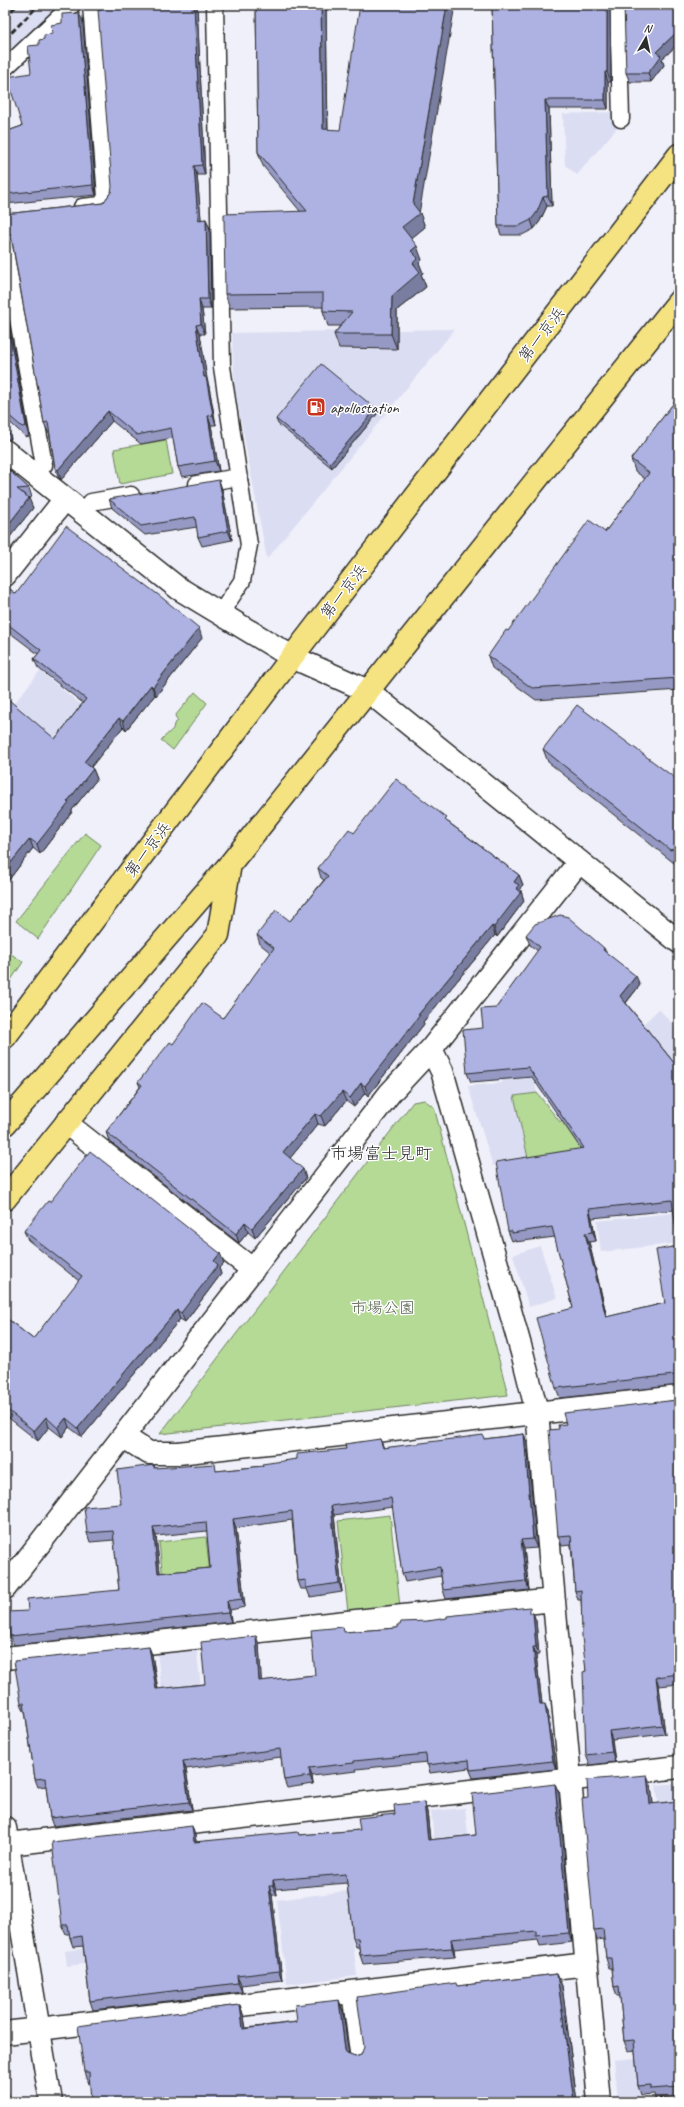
<svg xmlns="http://www.w3.org/2000/svg" width="684" height="2107" font-family="Caveat,'Klee One',sans-serif">
	<rect width="100%" height="100%" fill="#eff0f9"/>
	<filter id="ink" filterUnits="userSpaceOnUse"><feTurbulence type="fractalNoise" baseFrequency=".025" numOctaves="2"/><feDisplacementMap in="SourceGraphic" scale="8" xChannelSelector="R" yChannelSelector="G"/><feConvolveMatrix kernelMatrix="1 2 1 2 8 2 1 2 1" color-interpolation-filters="sRGB"/></filter>
	<g filter="url(#ink)">
		<!-- built -->
		<path fill="#dbddf2" d="M 5,5 L 59,5 L 5,56 Z
			M 615,112 L 616,129 L 577,175 L 565,165 L 563,114 Z
			M 455,329 L 267,559 L 235,389 L 232,333 Z
			M 40,671 L 85,708 L 60,744 L 12,706 Z
			M 659,1009 L 679,1031 L 679,1077 L 676,1077 L 672,1060 L 643,1024 Z
			M 533,1073 L 537,1093 L 514,1096 L 528,1158 L 493,1166 L 468,1086 L 502,1083 L 503,1075 Z
			M 673,1213 L 674,1222 L 679,1221 L 679,1243 L 601,1252 L 597,1221 Z
			M 540,1246 L 557,1298 L 529,1307 L 513,1255 Z
			M 196,1647 L 201,1687 L 162,1692 L 157,1652 Z
			M 679,1783 L 679,1809 L 660,1812 L 656,1785 Z
			M 465,1808 L 472,1869 L 439,1888 L 431,1811 Z
			M 347,1891 L 357,1976 L 287,1984 L 277,1900 Z
			M 148,1940 L 150,1956 L 67,1966 L 65,1951 Z
			M 636,2058 L 640,2102 L 618,2102 L 614,2060 Z"/>
		<!-- green -->
		<path fill="#b4da96" stroke="#708260" d="M 166,440 L 172,474 L 120,484 L 114,449 Z
			M 195,692 L 207,703 L 173,750 L 161,740 L 173,729 L 174,724 L 178,721 L 175,716 Z
			M 85,833 L 101,845 L 38,939 L 16,921 Z
			M 5,950 L 23,962 L 5,989 Z
			M 537,1093 L 560,1122 L 569,1117 L 572,1135 L 582,1134 L 583,1151 L 528,1158 L 514,1096 Z
			M 424,1100 L 434,1107 L 508,1395 L 160,1434 L 413,1102 Z
			M 390,1515 L 400,1607 L 348,1612 L 338,1521 Z
			M 206,1537 L 210,1574 L 163,1579 L 159,1542 Z"/>
		<g fill="none" stroke-linecap="round" stroke-linejoin="round">
			<!-- service casing -->
			<g stroke="#2b2b2b" stroke-width="19">
				<path id="service" d="M 215,5 L 222,367 L 249,545 L 242,581 L 220,614
					M 618,5 L 621,119
					M 5,68 L 72,5
					M 82,207 L 101,205 L 106,197 L 91,5
					M 5,246 L 44,465 L 35,475
					M 197,484 L 239,477
					M 83,513 L 91,502 L 131,495
					M 350,1992 L 359,2060"/>
			</g>
			<!-- minor casing -->
			<g stroke="#2b2b2b" stroke-width="25">
				<path id="minor" d="M 5,451 L 178,588 L 292,657
					M 5,575 L 65,499
					M 431,1049 L 442,1071 L 523,1356 L 537,1412 L 599,2102
					M 66,1123 L 253,1270
					M 124,1437 L 149,1453 L 178,1453 L 679,1397
					M 5,1588 L 390,1093 L 431,1049 L 579,862
					M 5,1658 L 554,1600
					M 8,1844 L 679,1767
					M 5,2033 L 587,1964"/>
			</g>
			<!-- tertiary casing -->
			<g stroke="#2b2b2b" stroke-width="25">
				<path id="tertiary" d="M 292,657 L 368,691 L 679,942
					M 5,1828 L 51,2102"/>
			</g>
			<!-- trunk casing -->
			<g stroke="#2b2b2b" stroke-width="25">
				<path id="trunk" d="M 5,1037 L 292,657 L 679,155
					M 5,1124 L 230,864 L 679,301
					M 5,1199 L 218,935 L 230,864"/>
			</g>
			<!-- service -->
			<use href="#service" stroke="#fff" stroke-width="16"/>
			<!-- minor -->
			<use href="#minor" stroke="#fff" stroke-width="22"/>
			<!-- tertiary -->
			<use href="#tertiary" stroke="#fff" stroke-width="22"/>
			<!-- trunk -->
			<use href="#trunk" stroke="#f5e382" stroke-width="22"/>
			<!-- rail -->
			<path stroke="#2b2b2b" stroke-width="3" stroke-dasharray="6 3" stroke-linecap="butt" d="M 5,17 L 17,5
				M 5,39 L 39,5"/>
		</g>
		<!-- wall -->
		<path fill="#9599c3" stroke="#2b2b2b" fill-rule="evenodd" d="M 197,5 L 205,175 L 197,175 L 201,220 L 206,219 L 210,229 L 211,309 L 202,309 L 205,334 L 200,334 L 207,379 L 209,387 L 216,425 L 211,425 L 219,471 L 182,477 L 178,467 L 173,438 L 141,444 L 112,421 L 61,480 L 59,478 L 55,468 L 49,432 L 48,432 L 44,423 L 12,242 L 8,237 L 5,238 L 5,214 L 103,203 L 111,192 Z
			M 256,5 L 326,5 L 328,129 L 419,212 L 425,227 L 411,238 L 422,260 L 419,263 L 423,273 L 421,274 L 426,287 L 397,310 L 397,349 L 339,348 L 334,334 L 340,326 L 328,326 L 323,311 L 323,307 L 230,308 L 225,294 L 300,211 L 263,166 L 258,152 Z
			M 492,5 L 610,5 L 611,82 L 608,82 L 608,109 L 549,109 L 552,206 L 547,206 L 540,221 L 534,229 L 522,235 L 501,235 L 498,226 Z
			M 679,5 L 679,43 L 662,59 L 664,65 L 651,82 L 630,82 L 626,73 Z
			M 83,22 L 96,195 L 5,204 L 5,132 L 22,126 L 31,73 L 39,45 L 44,39 L 52,34 Z
			M 5,300 L 29,436 L 26,437 L 5,418 Z
			M 679,396 L 679,690 L 536,700 L 492,668 L 488,656 L 508,631 L 605,532 L 645,479 L 635,471 L 631,459 Z
			M 376,409 L 377,414 L 332,468 L 278,424 L 276,419 Z
			M 5,421 L 11,439 L 5,439 Z
			M 5,467 L 29,488 L 32,497 L 28,498 L 33,508 L 5,543 Z
			M 222,489 L 232,540 L 202,546 L 198,537 L 197,527 L 145,535 L 112,508 L 109,499 Z
			M 5,585 L 16,594 L 202,638 L 156,696 L 155,695 L 126,730 L 123,727 L 91,767 L 93,769 L 97,779 L 72,810 L 72,812 L 40,854 L 33,848 L 5,885 L 55,739 L 83,703 L 38,668 L 34,659 L 38,654 L 5,629 Z
			M 543,749 L 679,781 L 679,863 L 677,862 L 674,863 L 548,762 Z
			M 448,822 L 519,875 L 523,885 L 520,888 L 524,901 L 497,937 L 495,935 L 423,1022 L 424,1024 L 368,1096 L 365,1093 L 354,1107 L 346,1101 L 325,1126 L 318,1124 L 290,1158 L 306,1178 L 255,1238 L 248,1232 L 239,1243 L 109,1141 L 106,1132 L 140,1087 L 138,1082 L 173,1044 L 223,1018 L 271,953 L 260,944 L 257,935 L 290,921 L 324,880 L 321,878 L 318,868 L 354,833 Z
			M 526,935 L 604,948 L 606,952 L 640,985 L 626,1003 L 679,1069 L 679,1385 L 560,1398 L 556,1388 L 573,1308 L 555,1237 L 515,1242 L 515,1240 L 512,1241 L 508,1231 L 581,1149 L 532,1077 L 471,1082 L 467,1073 L 496,1008 L 538,951 L 530,945 ZM 674,1210 L 678,1246 L 665,1303 L 607,1317 L 589,1242 L 596,1241 L 592,1218 Z
			M 50,1202 L 224,1263 L 219,1268 L 221,1274 L 185,1322 L 180,1319 L 82,1437 L 69,1427 L 62,1437 L 49,1427 L 38,1441 L 5,1415 L 5,1317 L 33,1339 L 79,1281 L 28,1240 L 24,1231 Z
			M 679,1399 L 679,1684 L 659,1686 L 665,1734 L 612,1740 L 615,1762 L 590,1765 L 586,1755 L 586,1671 L 581,1600 L 578,1600 L 575,1591 L 571,1545 L 562,1546 L 558,1536 L 559,1429 L 566,1424 Z
			M 524,1434 L 527,1443 L 537,1548 L 524,1549 L 529,1590 L 446,1599 L 443,1590 L 441,1576 L 405,1582 L 402,1573 L 393,1507 L 334,1515 L 342,1592 L 310,1597 L 307,1589 L 301,1589 L 298,1581 L 292,1520 L 236,1528 L 245,1607 L 230,1610 L 231,1622 L 14,1645 L 10,1636 L 28,1611 L 119,1590 L 114,1540 L 90,1542 L 87,1533 L 121,1504 L 154,1465 L 155,1468 L 218,1471 L 263,1466 L 346,1449 L 380,1439 L 384,1448 L 485,1439 ZM 207,1531 L 210,1568 L 160,1573 L 156,1536 Z
			M 533,1613 L 536,1621 L 539,1655 L 536,1655 L 542,1704 L 548,1712 L 556,1769 L 473,1778 L 469,1768 L 430,1773 L 427,1762 L 356,1769 L 357,1771 L 312,1776 L 313,1784 L 287,1788 L 284,1780 L 281,1757 L 186,1769 L 192,1810 L 53,1826 L 50,1818 L 46,1786 L 38,1787 L 35,1779 L 25,1711 L 24,1711 L 21,1703 L 149,1647 L 152,1655 L 158,1689 L 205,1684 L 259,1644 L 261,1681 L 315,1675 L 345,1632 L 397,1628 L 428,1621 Z
			M 555,1784 L 559,1793 L 572,1942 L 540,1946 L 538,1940 L 454,1949 L 455,1957 L 363,1964 L 360,1955 L 359,1947 L 356,1947 L 353,1938 L 347,1883 L 276,1889 L 277,1895 L 272,1895 L 282,1980 L 241,1985 L 242,1992 L 93,2010 L 90,2001 L 83,1946 L 73,1947 L 70,1938 L 70,1934 L 66,1934 L 62,1925 L 195,1835 L 196,1842 L 300,1835 L 360,1830 L 395,1814 L 424,1802 L 427,1812 L 430,1840 L 476,1835 Z
			M 651,1785 L 653,1804 L 679,1801 L 679,2096 L 655,2098 L 654,2094 L 641,2095 L 638,2086 L 635,2050 L 628,2051 L 624,2041 L 620,1996 L 617,1996 L 614,1987 L 612,1968 L 609,1968 L 606,1958 L 604,1939 L 597,1940 L 594,1930 L 588,1798 Z
			M 557,1974 L 562,1986 L 577,2102 L 88,2084 L 84,2072 L 92,2024 L 240,2005 L 244,2017 L 246,2028 L 297,2022 L 339,2000 L 343,2012 L 349,2055 L 355,2057 L 361,2055 L 458,1986 Z"/>
		<!-- shaded-wall -->
		<path fill="#797d9f" stroke="#2b2b2b" d="M 194,5 L 197,5 L 205,175 L 202,165 Z
			M 321,5 L 326,5 L 328,144 L 323,129 Z
			M 447,5 L 455,5 L 419,214 L 420,213 L 425,227 L 407,242 L 402,227 L 413,204 Z
			M 607,5 L 610,5 L 611,82 L 607,72 Z
			M 79,13 L 83,22 L 96,195 L 93,185 Z
			M 679,30 L 679,43 L 662,59 L 664,65 L 651,82 L 648,73 L 656,52 Z
			M 605,72 L 608,82 L 608,109 L 605,100 Z
			M 545,100 L 549,109 L 552,206 L 548,196 Z
			M 194,166 L 197,175 L 202,229 L 198,220 Z
			M 543,197 L 547,206 L 540,221 L 534,229 L 531,220 Z
			M 206,219 L 210,229 L 211,309 L 208,299 Z
			M 417,246 L 422,260 L 419,263 L 423,273 L 421,274 L 426,287 L 397,310 L 397,349 L 391,334 L 392,296 L 413,263 L 411,251 Z
			M 199,299 L 202,309 L 205,334 L 201,324 Z
			M 5,300 L 29,436 L 26,426 L 5,310 Z
			M 196,325 L 200,334 L 207,379 L 209,387 L 216,425 L 213,415 L 204,377 Z
			M 376,409 L 377,414 L 332,468 L 330,463 Z
			M 108,411 L 112,421 L 61,480 L 58,470 Z
			M 208,416 L 211,425 L 219,471 L 215,461 Z
			M 219,480 L 222,489 L 232,540 L 228,531 Z
			M 29,498 L 33,508 L 5,543 L 5,529 Z
			M 199,628 L 202,638 L 156,696 L 153,687 Z
			M 151,685 L 155,695 L 126,730 L 123,721 Z
			M 119,718 L 123,727 L 88,771 L 84,762 Z
			M 93,769 L 97,779 L 72,810 L 72,812 L 40,854 L 37,844 L 67,802 Z
			M 30,839 L 33,848 L 5,885 L 5,870 Z
			M 519,875 L 523,885 L 520,888 L 524,901 L 497,937 L 494,927 L 514,882 Z
			M 492,926 L 495,935 L 423,1022 L 424,1024 L 368,1096 L 365,1086 L 418,1015 Z
			M 636,976 L 640,985 L 624,1005 L 620,996 Z
			M 361,1083 L 365,1093 L 354,1107 L 350,1098 Z
			M 342,1092 L 346,1101 L 325,1126 L 321,1116 Z
			M 315,1114 L 318,1124 L 287,1162 L 283,1152 Z
			M 303,1169 L 306,1178 L 255,1238 L 252,1228 Z
			M 589,1209 L 592,1218 L 596,1241 L 593,1232 Z
			M 245,1222 L 248,1232 L 239,1243 L 236,1234 Z
			M 585,1233 L 589,1242 L 609,1326 L 606,1317 Z
			M 220,1253 L 224,1263 L 219,1268 L 221,1274 L 185,1322 L 181,1313 L 214,1261 Z
			M 177,1310 L 180,1319 L 82,1437 L 78,1428 Z
			M 46,1417 L 49,1427 L 38,1441 L 34,1431 Z
			M 66,1418 L 69,1427 L 62,1437 L 58,1428 Z
			M 524,1434 L 527,1443 L 537,1548 L 533,1539 Z
			M 331,1506 L 334,1515 L 342,1592 L 339,1583 Z
			M 233,1519 L 236,1528 L 245,1607 L 242,1599 Z
			M 153,1527 L 156,1536 L 161,1582 L 158,1573 Z
			M 521,1540 L 524,1549 L 529,1590 L 526,1581 Z
			M 227,1601 L 230,1610 L 231,1622 L 228,1613 Z
			M 533,1613 L 536,1621 L 539,1655 L 536,1647 Z
			M 256,1636 L 259,1644 L 262,1689 L 259,1681 Z
			M 149,1647 L 152,1655 L 159,1697 L 156,1689 Z
			M 533,1647 L 536,1655 L 543,1712 L 540,1704 Z
			M 656,1677 L 659,1686 L 665,1734 L 662,1725 Z
			M 545,1704 L 548,1712 L 556,1769 L 553,1761 Z
			M 609,1731 L 612,1740 L 615,1762 L 612,1752 Z
			M 183,1761 L 186,1769 L 192,1810 L 189,1802 Z
			M 309,1768 L 312,1776 L 313,1784 L 310,1776 Z
			M 647,1775 L 651,1785 L 654,1814 L 650,1804 Z
			M 555,1784 L 559,1793 L 572,1942 L 569,1933 Z
			M 424,1802 L 427,1812 L 431,1849 L 428,1840 Z
			M 192,1826 L 195,1835 L 198,1851 L 194,1842 Z
			M 273,1880 L 276,1889 L 277,1895 L 273,1886 Z
			M 269,1886 L 272,1895 L 282,1980 L 279,1971 Z
			M 451,1939 L 454,1949 L 455,1957 L 452,1948 Z
			M 557,1974 L 562,1986 L 577,2102 L 574,2102 Z
			M 237,1976 L 241,1985 L 242,1992 L 238,1983 Z
			M 339,2000 L 343,2012 L 350,2062 L 345,2050 Z
			M 240,2005 L 244,2017 L 247,2041 L 243,2029 Z
			M 7,2090 L 11,2100 L 11,2102 L 9,2102 Z"/>
		<!-- building -->
		<path fill="#adb2e3" stroke="#2b2b2b" fill-rule="evenodd" d="M 101,5 L 194,5 L 202,165 L 194,166 L 198,220 L 206,219 L 208,299 L 199,299 L 201,324 L 196,325 L 204,377 L 206,377 L 213,415 L 208,416 L 215,461 L 178,467 L 171,428 L 137,435 L 108,411 L 58,470 L 55,468 L 48,422 L 44,423 L 11,235 L 5,228 L 5,214 L 103,203 L 111,192 L 112,187 L 98,10 L 101,10 Z
			M 256,5 L 321,5 L 323,129 L 340,130 L 360,5 L 447,5 L 413,204 L 420,213 L 402,227 L 417,246 L 411,251 L 418,258 L 413,263 L 420,272 L 392,296 L 391,334 L 334,334 L 352,312 L 323,311 L 323,293 L 225,294 L 224,214 L 307,211 L 258,152 Z
			M 492,5 L 607,5 L 607,72 L 605,72 L 605,100 L 545,100 L 548,196 L 543,197 L 537,212 L 531,220 L 519,226 L 498,226 Z
			M 624,5 L 679,5 L 679,30 L 656,52 L 661,56 L 648,73 L 626,73 Z
			M 79,13 L 93,185 L 5,194 L 5,132 L 22,126 L 7,77 L 31,73 L 28,46 L 39,45 L 39,40 L 44,39 L 44,35 L 52,34 L 51,25 L 62,23 L 62,14 Z
			M 5,310 L 26,426 L 22,427 L 5,412 Z
			M 321,364 L 376,409 L 330,463 L 276,419 Z
			M 679,396 L 679,678 L 532,688 L 488,656 L 506,630 L 508,631 L 589,520 L 605,532 L 649,473 L 631,459 Z
			M 5,422 L 8,430 L 5,430 Z
			M 5,467 L 29,488 L 17,489 L 29,498 L 5,529 Z
			M 219,480 L 228,531 L 198,537 L 195,517 L 141,526 L 109,499 Z
			M 66,526 L 160,596 L 199,628 L 153,687 L 151,685 L 123,721 L 119,718 L 84,762 L 93,769 L 67,802 L 69,803 L 37,844 L 30,839 L 5,870 L 5,705 L 9,700 L 55,739 L 86,699 L 34,659 L 41,650 L 5,622 L 5,585 L 16,594 Z
			M 577,705 L 679,781 L 679,855 L 673,849 L 670,850 L 543,749 Z
			M 396,779 L 447,818 L 445,820 L 519,875 L 514,882 L 519,885 L 516,888 L 521,892 L 494,927 L 492,926 L 418,1015 L 420,1015 L 365,1086 L 361,1083 L 350,1098 L 342,1092 L 321,1116 L 315,1114 L 283,1152 L 303,1169 L 252,1228 L 245,1222 L 236,1234 L 106,1132 L 142,1085 L 138,1082 L 170,1042 L 173,1044 L 202,1003 L 223,1018 L 274,948 L 257,935 L 276,910 L 290,921 L 328,876 L 318,868 L 349,829 L 354,833 Z
			M 560,915 L 568,917 L 604,948 L 603,950 L 636,976 L 620,996 L 679,1069 L 679,1376 L 674,1375 L 556,1388 L 536,1318 L 573,1308 L 552,1227 L 512,1233 L 512,1231 L 508,1231 L 496,1162 L 584,1148 L 528,1067 L 467,1073 L 463,1030 L 483,1028 L 481,1009 L 496,1008 L 540,947 L 526,935 L 535,924 ZM 672,1200 L 678,1246 L 656,1250 L 665,1303 L 606,1317 L 585,1233 L 593,1232 L 589,1209 Z
			M 90,1151 L 220,1253 L 214,1261 L 218,1265 L 181,1313 L 177,1310 L 78,1428 L 66,1418 L 58,1428 L 46,1417 L 34,1431 L 5,1408 L 5,1317 L 33,1339 L 82,1276 L 24,1231 L 48,1201 L 50,1202 Z
			M 679,1399 L 679,1674 L 656,1677 L 662,1725 L 609,1731 L 612,1752 L 586,1755 L 583,1672 L 586,1671 L 582,1637 L 581,1590 L 575,1591 L 571,1535 L 558,1536 L 549,1430 L 559,1429 L 558,1425 L 566,1424 L 563,1413 L 677,1400 Z
			M 524,1434 L 533,1539 L 521,1540 L 526,1581 L 443,1590 L 440,1567 L 402,1573 L 391,1498 L 331,1506 L 339,1583 L 306,1588 L 306,1580 L 298,1581 L 292,1511 L 233,1519 L 242,1599 L 227,1601 L 228,1613 L 10,1636 L 7,1612 L 28,1611 L 27,1599 L 119,1590 L 113,1531 L 87,1533 L 84,1507 L 121,1504 L 117,1470 L 154,1465 L 154,1468 L 215,1464 L 216,1471 L 263,1466 L 262,1464 L 297,1459 L 297,1454 L 346,1449 L 345,1444 L 380,1439 L 383,1448 L 483,1435 L 484,1439 ZM 206,1522 L 210,1568 L 158,1573 L 153,1527 Z
			M 530,1607 L 530,1613 L 533,1613 L 536,1647 L 533,1647 L 540,1704 L 545,1704 L 553,1761 L 470,1770 L 469,1760 L 427,1765 L 426,1754 L 354,1761 L 354,1763 L 309,1768 L 310,1776 L 284,1780 L 280,1749 L 183,1761 L 189,1802 L 50,1818 L 45,1778 L 35,1779 L 24,1703 L 21,1703 L 14,1661 L 149,1647 L 156,1689 L 205,1684 L 201,1642 L 256,1636 L 259,1681 L 315,1675 L 311,1630 L 343,1627 L 344,1632 L 397,1628 L 397,1625 L 400,1625 L 401,1622 L 428,1621 L 447,1618 L 447,1616 Z
			M 647,1775 L 650,1804 L 679,1801 L 679,2087 L 651,2089 L 651,2085 L 638,2086 L 634,2040 L 624,2041 L 619,1986 L 614,1987 L 611,1958 L 606,1958 L 603,1929 L 594,1930 L 582,1799 L 588,1798 L 587,1780 Z
			M 555,1784 L 569,1933 L 536,1936 L 536,1931 L 451,1939 L 452,1948 L 360,1955 L 358,1938 L 353,1938 L 346,1874 L 273,1880 L 273,1886 L 269,1886 L 279,1971 L 237,1976 L 238,1983 L 90,2001 L 82,1936 L 70,1938 L 68,1925 L 62,1925 L 52,1842 L 192,1826 L 194,1842 L 298,1832 L 299,1835 L 360,1830 L 358,1818 L 395,1814 L 394,1805 L 424,1802 L 428,1840 L 476,1835 L 472,1794 Z
			M 557,1974 L 574,2102 L 91,2102 L 89,2072 L 84,2072 L 78,2026 L 92,2024 L 92,2023 L 240,2005 L 243,2029 L 297,2022 L 295,2005 L 339,2000 L 345,2050 L 347,2054 L 355,2057 L 361,2055 L 364,2047 L 357,1997 L 456,1983 L 457,1986 Z
			M 7,2090 L 9,2102 L 5,2102 L 5,2091 Z"/>
	</g>
	<!-- icons -->
	<defs>
		<g id="fuel-square" transform="scale(1)"><rect x="-9" y="-9" width="18" height="18" rx="4" fill="#c8321e" stroke="#fff"/><path d="M-5.5-6h7V0h2V4h1.3V-2.5L3-4.5l.8-.8L6-3V5H2.5V1h-1V6h-7ZM-4.2-4.7v3.2H.2V-4.7Z" fill="#fff"/></g>
	</defs>
	<g fill-rule="evenodd">
		<use href="#fuel-square" x="316" y="407"/>
	</g>
	<g text-anchor="middle" stroke-width="3" stroke-linejoin="round" paint-order="stroke">
		<!-- street labels -->
		<g font-size="16" fill="#2b2b2b" stroke="#fff">
			<text transform="translate(541 334) rotate(-52)" y="6">第一京浜</text>
			<text transform="translate(343 591) rotate(-52)" y="6">第一京浜</text>
			<text transform="translate(147 849) rotate(-53)" y="6">第一京浜</text>
		</g>
		<!-- poi labels -->
		<g font-size="16" fill="#2b2b2b" stroke="#fff" text-anchor="start">
			<text x="330" y="413">apollostation</text>
		</g>
		<!-- park labels -->
		<g font-size="16" fill="#54604b" stroke="#fff">
			<text x="383" y="1313">市場公園</text>
		</g>
		<!-- neighbourhood labels -->
		<g font-size="17" fill="#2b2b2b" stroke="#fff">
			<text x="381" y="1159">市場富士見町</text>
		</g>
	</g>
	<!-- margin -->
	<rect width="684" height="2107" fill="none" stroke="#fff" stroke-width="20"/>
	<rect x="10" y="10" width="664" height="2087" fill="none" stroke="#2b2b2b" stroke-width="1.5" filter="url(#ink)"/>
	<!-- north arrow -->
	<g transform="translate(646 38) rotate(9)" stroke="#ffffff" stroke-width="3" paint-order="stroke">
	<path d="M0-3L7 15L0 10L-7 15Z" fill="#2b2b2b"/>
	<text y="-6" font-size="11" font-weight="bold" text-anchor="middle" fill="#2b2b2b">N</text>
	</g>
</svg>
